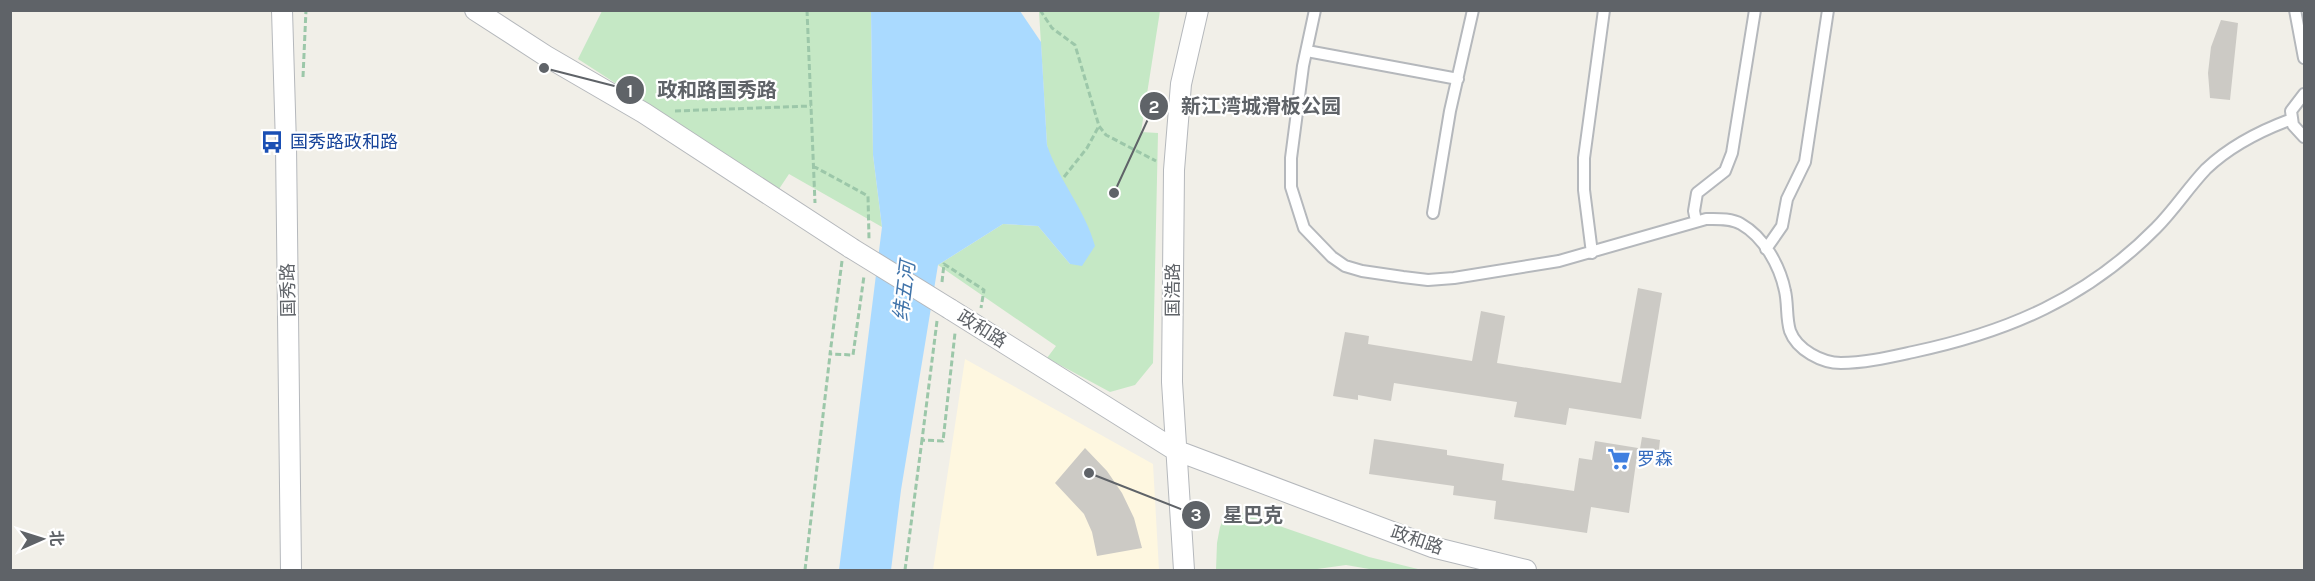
<svg xmlns="http://www.w3.org/2000/svg" width="2315" height="581" font-family="Karla,'Noto Sans SC',sans-serif">
	<rect width="100%" height="100%" fill="#f1efe8"/>
	<!-- commercial -->
	<path fill="#fef7e0" d="M 965,359 L 1153,464 L 1159,570 L 933,570 Z"/>
	<!-- green -->
	<path fill="#c5e8c5" d="M 602,11 L 871,11 L 873,155 L 882,227 L 789,174 L 779,189 L 578,59 Z
		M 1039,11 L 1160,11 L 1141,132 L 1158,133 L 1153,363 L 1135,385 L 1110,392 L 1047,358 L 1056,346 L 938,265 L 1003,224 L 1038,226 L 1070,264 L 1047,145 Z
		M 1236,511 L 1369,557 L 1422,570 L 1375,570 L 1346,565 L 1310,570 L 1216,570 L 1217,543 L 1220,527 L 1226,514 Z"/>
	<!-- water -->
	<path fill="#aadaff" d="M 871,11 L 1020,11 L 1041,42 L 1047,145 C 1059,181 1085,209 1095,246 L 1082,266 L 1070,264 L 1038,226 L 1003,224 L 938,265 L 901,490 L 891,570 L 839,570 L 882,227 L 873,155 Z"/>
	<!-- building -->
	<path fill="#cccac5" d="M 2221,20 L 2238,23 L 2230,100 L 2210,98 L 2208,73 L 2211,47 Z
		M 1638,288 L 1662,293 L 1641,419 L 1569,408 L 1566,425 L 1514,417 L 1517,402 L 1394,383 L 1391,401 L 1358,395 L 1358,400 L 1333,396 L 1345,332 L 1369,336 L 1368,344 L 1472,361 L 1481,311 L 1505,316 L 1497,363 L 1621,383 Z
		M 1642,437 L 1660,440 L 1658,458 L 1639,455 Z
		M 1374,439 L 1447,450 L 1447,455 L 1504,464 L 1502,480 L 1574,491 L 1579,458 L 1592,460 L 1595,441 L 1638,448 L 1629,513 L 1591,507 L 1587,533 L 1494,519 L 1496,501 L 1453,495 L 1454,486 L 1369,474 Z
		M 1085,448 L 1107,471 L 1122,493 L 1134,518 L 1142,548 L 1097,556 L 1092,532 L 1084,514 L 1055,483 Z"/>
	<g fill="none" stroke-linecap="round" stroke-linejoin="round">
		<!-- lane casing -->
		<g stroke="#b5b8bc" stroke-width="14">
			<path id="lane" d="M 1315,10 L 1303,66 L 1291,158 L 1291,187 L 1304,228 L 1332,257 L 1345,266 L 1362,271 L 1403,277 L 1428,280 L 1454,278 L 1559,261 L 1706,219 C 1717,219 1731,218 1741,224 C 1764,237 1780,266 1785,291 C 1788,304 1786,318 1790,331 C 1797,350 1822,363 1841,363 C 1865,363 1890,357 1913,352 C 2008,332 2087,298 2156,228 C 2174,210 2188,188 2206,169 C 2229,147 2262,130 2292,119
				M 2295,10 L 2304,58
				M 1307,51 L 1458,79
				M 2304,94 L 2291,111 L 2293,125 L 2304,137
				M 1433,213 L 1450,111 L 1473,10
				M 1696,221 L 1694,211 L 1697,193 L 1725,171 L 1732,153 L 1755,10
				M 1766,249 L 1782,226 L 1787,199 L 1805,162 L 1828,10
				M 1592,253 L 1584,190 L 1584,158 L 1604,10"/>
		</g>
		<!-- street casing -->
		<g stroke="#b5b8bc" stroke-width="22">
			<path id="street" d="M 282,10 L 286,145 L 291,570
				M 475,10 L 546,56 L 644,113 L 851,248
				M 950,309 L 1175,450 L 1432,547 L 1526,570
				M 1184,570 L 1172,382 L 1174,170 L 1181,84 L 1198,10"/>
		</g>
		<!-- path -->
		<path stroke="#9cc7a9" stroke-width="3" stroke-dasharray="6 3" stroke-linecap="butt" d="M 807,10 L 815,203
			M 1040,10 L 1052,28 L 1075,45 L 1099,126 L 1106,135 L 1156,161
			M 303,77 L 306,10
			M 675,111 L 811,106
			M 813,166 L 868,196 L 869,239
			M 1064,177 L 1087,148 L 1099,126
			M 842,261 L 830,354 L 853,355 L 864,276
			M 942,282 L 944,264 L 984,290 L 981,308
			M 937,321 L 922,440 L 943,441 L 955,333
			M 805,570 L 830,355
			M 905,570 L 922,440"/>
		<!-- lane -->
		<use href="#lane" stroke="#fff" stroke-width="10"/>
		<!-- street -->
		<use href="#street" stroke="#fff" stroke-width="20"/>
		<!-- street-bridge casing -->
		<g stroke="#b5b8bc" stroke-width="22" stroke-linecap="butt">
			<path id="street-bridge" d="M 851,248 L 950,309"/>
		</g>
		<!-- street-bridge -->
		<use href="#street-bridge" stroke="#fff" stroke-width="20"/>
	</g>
	<!-- icons -->
	<defs>
		<g id="bus-bare" transform="scale(1.8)"><path d="M-5-6H5V4H4V6H2V4H-2V6H-4V4H-5ZM-3.5-4V0h7V-4ZM-3.5 1.2v1.5H-2V1.2ZM2 1.2v1.5H3.5V1.2Z" fill="#1a4fb4" stroke="#fff" stroke-width="2.5" paint-order="stroke"/></g>
		<g id="supermarket-bare" transform="scale(1.8)"><path d="M-6-5.5h2.5l.6 2H6L4.5 2H-2.5L-4.4-4H-6ZM-1.5 3.2a1.3 1.3 0 1 0 .1 0ZM3 3.2a1.3 1.3 0 1 0 .1 0Z" fill="#3f7fe0" stroke="#fff" stroke-width="2.5" paint-order="stroke"/></g>
	</defs>
	<g fill-rule="evenodd">
		<use href="#bus-bare" x="272" y="142"/>
		<use href="#supermarket-bare" x="1619" y="459"/>
	</g>
	<g text-anchor="middle" stroke-width="4.5" stroke-linejoin="round" paint-order="stroke">
		<!-- transit labels -->
		<g font-size="18" fill="#164399" stroke="#fff" text-anchor="start">
			<text x="290" y="148">国秀路政和路</text>
		</g>
		<!-- street labels -->
		<g font-size="18" fill="#5f6368" stroke="#fff">
			<text transform="translate(288 290) rotate(-91)" y="6">国秀路</text>
			<text transform="translate(1173 290) rotate(-90)" y="6">国浩路</text>
			<text transform="translate(982 329) rotate(32)" y="6">政和路</text>
			<text transform="translate(1417 540) rotate(19)" y="6">政和路</text>
		</g>
		<!-- shop labels -->
		<g font-size="18" fill="#366cbe" stroke="#fff" text-anchor="start">
			<text x="1637" y="465">罗森</text>
		</g>
		<!-- water labels -->
		<g font-size="20" font-style="italic" fill="#4174aa" stroke="#fff">
			<text transform="translate(904 291) rotate(-83)" y="7">纬五河</text>
		</g>
	</g>
	<!-- callouts -->
	<path fill="none" stroke="#5f6368" stroke-width="2" d="M544 68L630 90M1114 193L1154 106M1089 473L1196 515"/>
	<g fill="#5f6368" stroke="#fff" stroke-width="2">
		<circle cx="544" cy="68" r="6"/>
		<circle cx="1114" cy="193" r="6"/>
		<circle cx="1089" cy="473" r="6"/>
		<circle cx="630" cy="90" r="15"/>
		<circle cx="1154" cy="106" r="15"/>
		<circle cx="1196" cy="515" r="15"/>
	</g>
	<g font-size="18" text-anchor="middle" font-weight="bold" fill="#fff">
		<text x="630" y="97">1</text>
		<text x="1154" y="113">2</text>
		<text x="1196" y="521">3</text>
	</g>
	<g font-size="20" text-anchor="middle" font-weight="bold" fill="#5f6368" stroke="#fff" stroke-width="4.5" stroke-linejoin="round" paint-order="stroke">
		<text x="717" y="97">政和路国秀路</text>
		<text x="1261" y="113">新江湾城滑板公园</text>
		<text x="1253" y="522">星巴克</text>
	</g>
	<!-- border -->
	<rect width="2315" height="581" fill="none" stroke="#5f6368" stroke-width="24"/>
	<!-- north arrow -->
	<g transform="translate(42 539) rotate(87)" stroke="#ffffff" stroke-width="4.5" paint-order="stroke">
	<path d="M0-4.5L10 22L0 15L-10 22Z" fill="#5f6368"/>
	<text y="-9" font-size="16" font-weight="bold" text-anchor="middle" fill="#5f6368">北</text>
	</g>
</svg>
